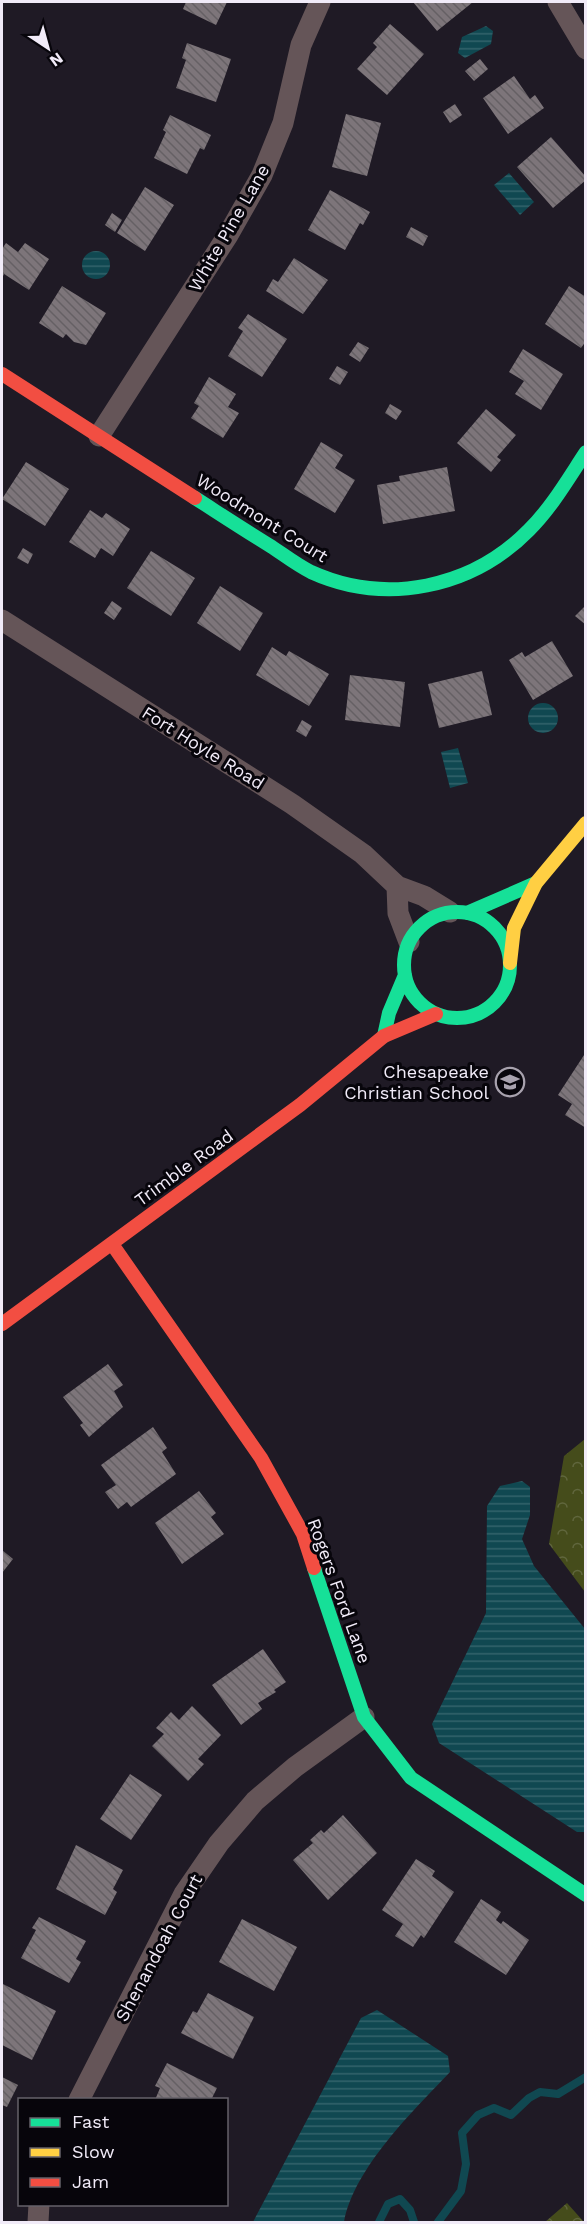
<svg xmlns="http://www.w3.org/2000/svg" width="587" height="2224" font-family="'Work Sans',sans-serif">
	<defs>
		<pattern id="forest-crowns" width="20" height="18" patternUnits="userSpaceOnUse" patternTransform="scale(1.5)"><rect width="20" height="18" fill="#454c1b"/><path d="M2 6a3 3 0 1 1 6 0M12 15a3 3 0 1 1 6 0" fill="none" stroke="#60663d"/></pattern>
		<pattern id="water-rules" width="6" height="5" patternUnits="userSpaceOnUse" patternTransform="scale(1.5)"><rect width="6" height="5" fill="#104851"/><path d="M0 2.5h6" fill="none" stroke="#33636b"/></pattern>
		<pattern id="building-back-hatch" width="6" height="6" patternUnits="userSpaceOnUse" patternTransform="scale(1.5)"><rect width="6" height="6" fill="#7d757a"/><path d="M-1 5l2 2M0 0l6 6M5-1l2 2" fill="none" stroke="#656064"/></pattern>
	</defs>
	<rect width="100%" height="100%" fill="#1f1a25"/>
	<!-- forest -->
	<path fill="url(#forest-crowns)" d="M 585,1439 L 585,1592 L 549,1544 L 564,1456 Z
		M 567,2203 L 584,2222 L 545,2222 Z"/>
	<!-- water -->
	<path fill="url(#water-rules)" d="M 486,26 L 493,31 L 491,44 L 465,58 L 458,53 L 462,37 Z
		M 509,173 L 534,202 L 520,215 L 494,185 Z
		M82 265a14 14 0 1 1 28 0a14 14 0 1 1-28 0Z
		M528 718a15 15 0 1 1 30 0a15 15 0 1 1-30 0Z
		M 458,748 L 468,783 L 450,788 L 441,752 Z
		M 522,1481 L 530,1487 L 530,1515 L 522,1539 L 534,1566 L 585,1629 L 585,1832 L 577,1832 L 439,1743 L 432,1724 L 486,1613 L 487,1506 L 500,1486 Z
		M 377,2010 L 448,2056 L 450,2072 C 413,2111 354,2168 344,2222 L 253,2222 L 361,2018 Z"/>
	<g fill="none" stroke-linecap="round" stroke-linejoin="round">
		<!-- stream -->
		<path stroke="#104851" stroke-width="8" d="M 379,2222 L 388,2204 L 400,2199 L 410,2210 L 414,2222
			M 438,2222 L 461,2191 L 466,2164 L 462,2133 L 478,2115 L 494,2108 L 511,2115 L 529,2098 L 540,2092 L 558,2094 L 586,2077"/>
	</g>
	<!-- building -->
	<path fill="url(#building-back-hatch)" d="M 186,2 L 227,2 L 216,25 L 183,9 Z
		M 413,2 L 473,2 L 437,31 Z
		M 390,24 L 424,54 L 387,95 L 357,69 L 377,47 L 373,43 Z
		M 187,43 L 231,59 L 216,102 L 176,88 L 186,60 L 182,58 Z
		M 480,59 L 488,69 L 474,81 L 465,71 Z
		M 514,76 L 530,99 L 535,95 L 544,108 L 508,134 L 483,98 Z
		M 455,104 L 462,115 L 450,123 L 443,112 Z
		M 346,114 L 381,123 L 367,176 L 332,167 Z
		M 170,115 L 211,135 L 204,150 L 200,148 L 187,174 L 154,158 L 166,132 L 163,130 Z
		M 551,137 L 586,177 L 586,180 L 553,208 L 517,167 Z
		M 145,187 L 174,205 L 145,251 L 117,233 Z
		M 330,190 L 370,212 L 363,225 L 360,223 L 345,250 L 308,230 Z
		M 112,213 L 122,220 L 115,232 L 105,225 Z
		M 411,227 L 428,236 L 423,246 L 406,237 Z
		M 6,243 L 18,252 L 25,243 L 49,259 L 29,290 L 4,274 L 2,278 L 2,249 Z
		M 294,258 L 328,280 L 303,314 L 266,291 L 273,279 L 278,282 Z
		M 62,286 L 106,313 L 86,345 L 74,342 L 66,334 L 63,338 L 39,323 Z
		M 569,286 L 586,297 L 586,341 L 581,348 L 545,324 Z
		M 248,314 L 287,339 L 262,377 L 228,356 L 243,331 L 238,328 Z
		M 358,342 L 369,348 L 360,362 L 349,355 Z
		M 523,349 L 563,374 L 541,410 L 515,394 L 524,381 L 509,372 Z
		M 337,366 L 348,372 L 340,385 L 329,379 Z
		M 209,377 L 236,394 L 228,407 L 239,413 L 223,438 L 191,418 L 199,406 L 194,403 Z
		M 390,404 L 402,411 L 396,420 L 385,413 Z
		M 486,409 L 516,435 L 497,457 L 501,460 L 491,472 L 457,443 Z
		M 321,442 L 343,455 L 335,468 L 355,480 L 335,513 L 294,489 Z
		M 26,462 L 69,489 L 45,526 L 2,499 Z
		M 447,467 L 455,511 L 383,524 L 377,485 L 400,481 L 399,476 Z
		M 90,510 L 102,518 L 106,513 L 130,529 L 113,556 L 101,548 L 95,558 L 69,542 Z
		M 23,548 L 33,554 L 28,564 L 17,558 Z
		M 151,551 L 195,578 L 171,616 L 127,588 Z
		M 220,586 L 263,613 L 240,651 L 197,623 Z
		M 112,601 L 122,608 L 114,620 L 104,613 Z
		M 586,605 L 586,625 L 575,616 Z
		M 552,641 L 573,676 L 533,700 L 509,660 L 522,652 L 525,657 Z
		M 272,647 L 286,656 L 289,651 L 329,674 L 309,706 L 256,675 Z
		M 482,671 L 492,715 L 439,728 L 428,684 Z
		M 350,675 L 405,682 L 400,727 L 345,720 Z
		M 302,720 L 312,726 L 306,737 L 296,731 Z
		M 586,1052 L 586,1128 L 565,1115 L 572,1104 L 558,1095 Z
		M 108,1364 L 123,1385 L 114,1391 L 123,1407 L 89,1437 L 80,1425 L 83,1423 L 63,1397 Z
		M 153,1427 L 167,1448 L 162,1452 L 176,1474 L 131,1507 L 127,1502 L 118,1509 L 105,1492 L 116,1485 L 101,1465 Z
		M 199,1491 L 216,1513 L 211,1517 L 224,1534 L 182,1564 L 155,1523 Z
		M 2,1550 L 13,1559 L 2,1573 Z
		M 263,1649 L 286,1682 L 274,1690 L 276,1692 L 258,1703 L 262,1709 L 241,1725 L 212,1685 Z
		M 192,1706 L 221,1735 L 198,1759 L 204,1764 L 188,1781 L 152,1746 L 164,1734 L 156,1728 L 171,1712 L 179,1720 Z
		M 130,1774 L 162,1795 L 131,1840 L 100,1819 Z
		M 343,1815 L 377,1853 L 328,1900 L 293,1860 L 313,1843 L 310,1840 L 321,1830 L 324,1833 Z
		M 76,1845 L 123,1870 L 113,1889 L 117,1892 L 105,1915 L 56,1889 Z
		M 416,1859 L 435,1871 L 432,1876 L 454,1892 L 424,1938 L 421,1935 L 413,1947 L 395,1936 L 403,1924 L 382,1910 Z
		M 481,1899 L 501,1912 L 496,1920 L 501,1924 L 503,1921 L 529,1940 L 506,1975 L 454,1942 Z
		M 39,1917 L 86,1941 L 76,1959 L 81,1962 L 69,1983 L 21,1958 L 36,1930 L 32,1928 Z
		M 242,1919 L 297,1947 L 274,1991 L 219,1962 Z
		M 3,1984 L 56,2011 L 32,2060 L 2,2045 Z
		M 208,1993 L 254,2017 L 233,2059 L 181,2033 L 193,2011 L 197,2013 Z
		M 167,2063 L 217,2088 L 211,2100 L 155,2100 L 160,2088 L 155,2086 Z
		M 2,2077 L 18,2085 L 7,2107 L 2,2105 Z"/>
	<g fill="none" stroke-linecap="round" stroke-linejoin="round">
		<!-- street -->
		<path stroke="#655558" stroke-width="21" d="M 558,2 L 586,49
			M 99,436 L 228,235 L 262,175 L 283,123 L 301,45 L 320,2
			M 2,620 L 292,804 L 363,854 L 397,886 L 424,896 L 450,912
			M 397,886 L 398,913 L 409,942
			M 79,2100 L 184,1894 L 219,1843 L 255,1801 L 295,1767 L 364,1717
			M 38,2222 L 39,2204"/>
		<!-- fast -->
		<path stroke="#16e098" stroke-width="14" d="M 195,498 C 220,514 246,531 272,547 C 284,555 297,565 311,572 C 386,606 472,588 529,530 C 552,507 568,479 586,452
			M404 965a53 53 0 1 1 106 0a53 53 0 1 1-106 0Z
			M 467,913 L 536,883
			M 384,1036 L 389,1013 L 405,975
			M 314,1568 L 364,1717 L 411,1778 L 586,1895"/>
		<!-- slow -->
		<path stroke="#ffcf43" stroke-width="14" d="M 510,963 L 514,928 L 536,883 L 586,823"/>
		<!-- jam -->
		<path stroke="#f24e42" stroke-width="14" d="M 2,374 L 195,498
			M 112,1244 L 261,1458 L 303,1534 L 314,1568
			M 2,1324 L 300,1105 L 384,1036 L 436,1014"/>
	</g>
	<!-- icons -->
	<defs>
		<g id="school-ring" transform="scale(1.5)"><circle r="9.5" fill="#07050b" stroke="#a8a2ae" stroke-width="1.5"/><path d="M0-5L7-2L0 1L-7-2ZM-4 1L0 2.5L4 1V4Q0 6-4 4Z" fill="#a8a2ae"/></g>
	</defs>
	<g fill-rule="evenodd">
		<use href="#school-ring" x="510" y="1082"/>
	</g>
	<g text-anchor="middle" stroke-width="6" stroke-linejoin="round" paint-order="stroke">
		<!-- street labels -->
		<g font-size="18" fill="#f1ebf8" stroke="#07050b">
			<text transform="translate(229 228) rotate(-60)" y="6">White Pine Lane</text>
			<text transform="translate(262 518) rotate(32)" y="6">Woodmont Court</text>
			<text transform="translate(203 748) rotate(32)" y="6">Fort Hoyle Road</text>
			<text transform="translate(184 1168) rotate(-36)" y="6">Trimble Road</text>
			<text transform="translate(339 1591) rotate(70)" y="6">Rogers Ford Lane</text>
			<text transform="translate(159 1948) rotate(-62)" y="6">Shenandoah Court</text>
		</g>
		<!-- poi labels -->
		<g font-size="18" fill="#f1ebf8" stroke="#07050b" text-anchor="end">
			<text x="489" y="1078">Chesapeake<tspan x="489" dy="21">Christian School</tspan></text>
		</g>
	</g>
	<!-- border -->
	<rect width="587" height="2224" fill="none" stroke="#f1ebf8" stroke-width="6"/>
	<!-- legend -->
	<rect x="18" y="2098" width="210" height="108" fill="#07050b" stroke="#65616a" stroke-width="1.5"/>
	<rect x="30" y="2118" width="30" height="9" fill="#16e098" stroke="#65616a" stroke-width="1.5"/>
	<text x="72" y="2128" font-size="18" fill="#f1ebf8">Fast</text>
	<rect x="30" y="2148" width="30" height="9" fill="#ffcf43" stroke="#65616a" stroke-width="1.5"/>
	<text x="72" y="2158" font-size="18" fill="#f1ebf8">Slow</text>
	<rect x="30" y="2178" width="30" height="9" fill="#f24e42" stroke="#65616a" stroke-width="1.5"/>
	<text x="72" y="2188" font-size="18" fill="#f1ebf8">Jam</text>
	<!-- north arrow -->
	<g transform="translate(48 48) rotate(144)" stroke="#07050b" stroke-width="4.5" paint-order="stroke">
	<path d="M0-4.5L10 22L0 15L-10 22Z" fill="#f1ebf8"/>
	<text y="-9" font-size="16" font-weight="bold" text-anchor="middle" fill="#f1ebf8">N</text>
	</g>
</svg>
